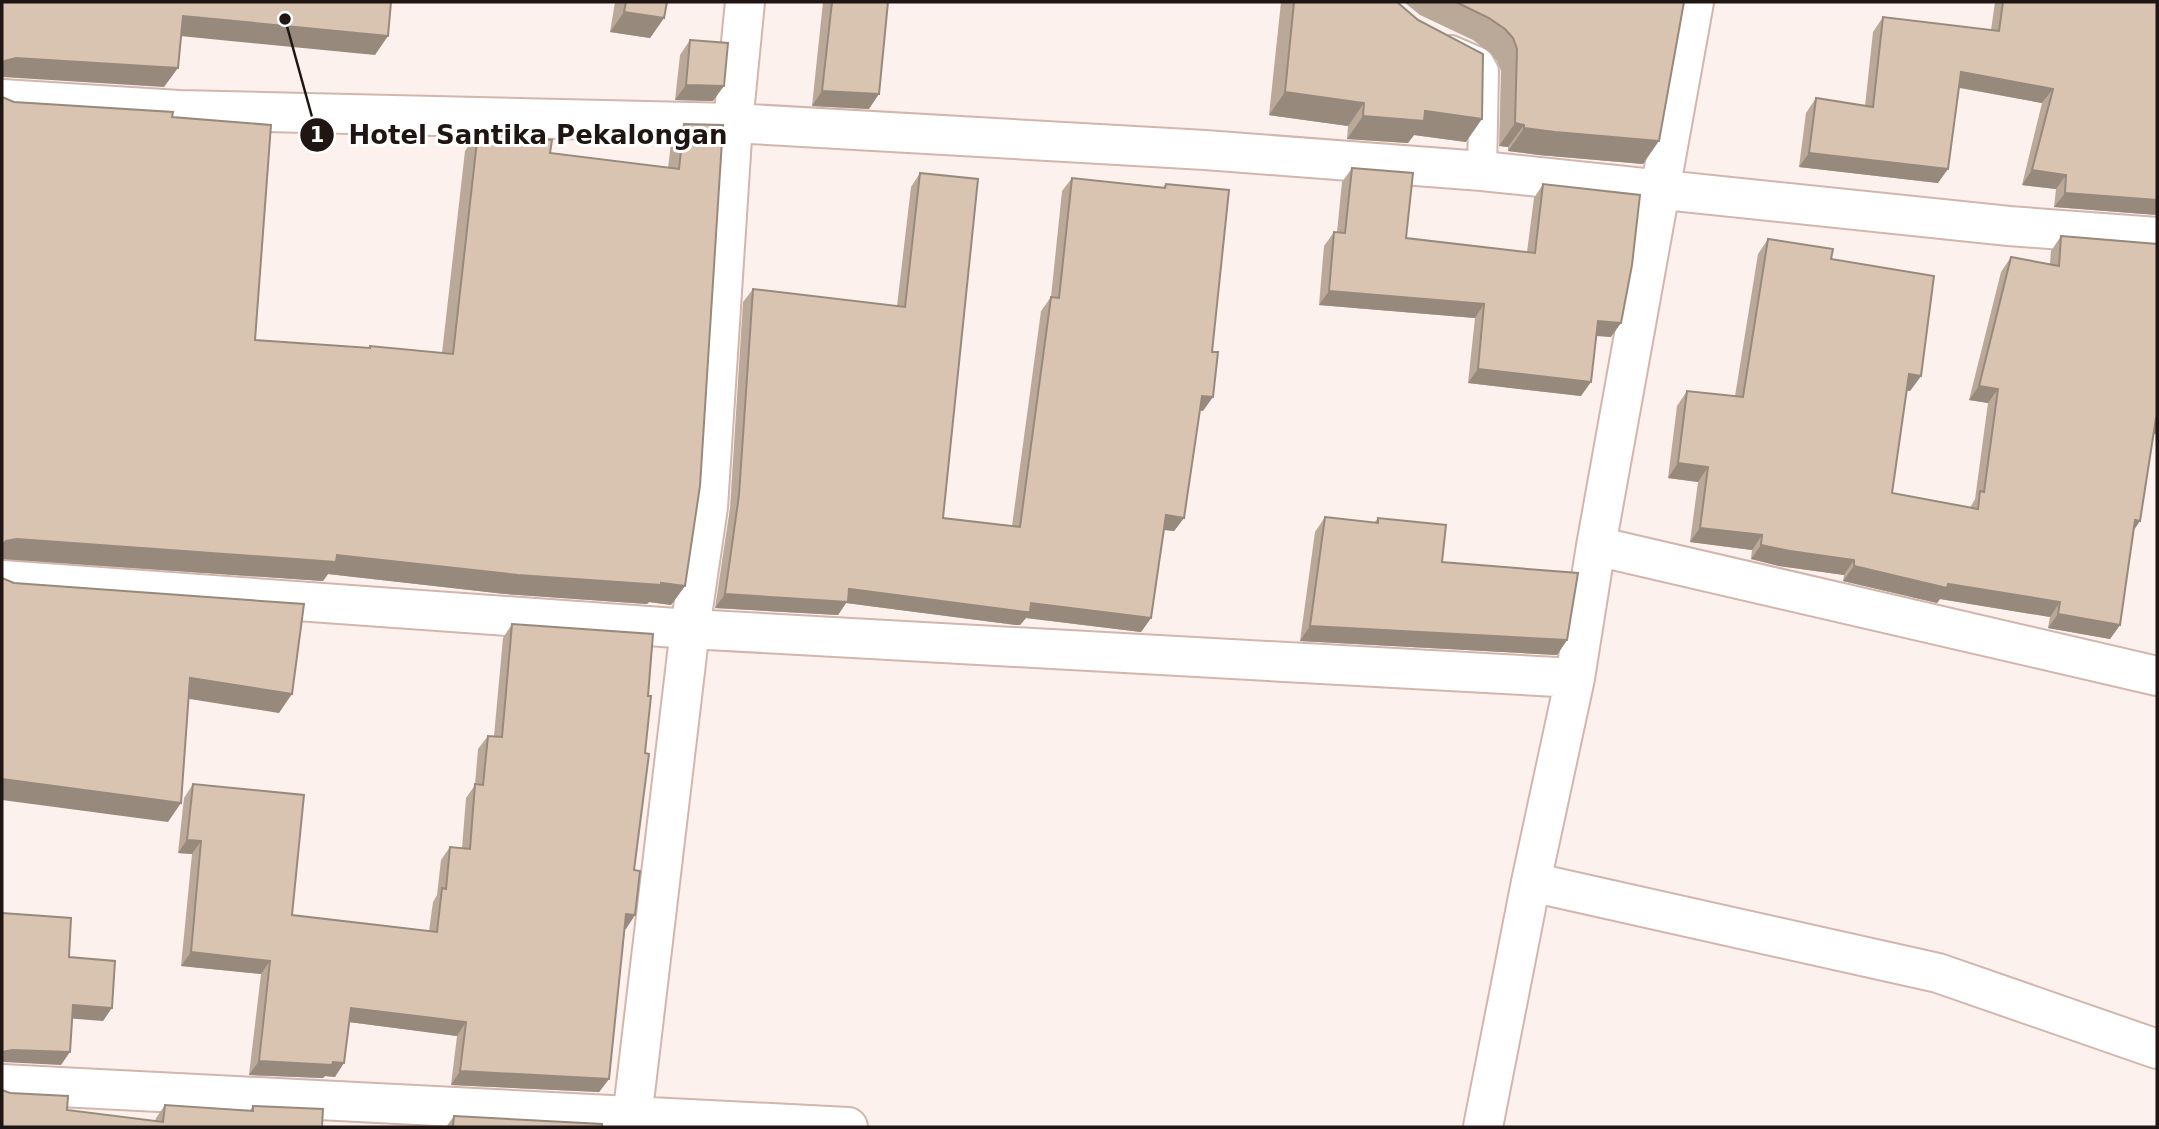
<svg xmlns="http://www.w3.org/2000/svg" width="2159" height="1129" font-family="'DejaVu Sans',sans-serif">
	<rect width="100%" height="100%" fill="#fcf1ed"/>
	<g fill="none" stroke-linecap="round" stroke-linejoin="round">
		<!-- lane casing -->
		<g stroke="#d2b6ad" stroke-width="32">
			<path id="lane" d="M 1451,50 L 1479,62 L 1484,71 L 1482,171"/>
		</g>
		<!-- street casing -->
		<g stroke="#d2b6ad" stroke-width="42">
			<path id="street" d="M 2,99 L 179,110 L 733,123 L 1205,150 L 1482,171 L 2009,226 L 2157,237
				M 1596,546 L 2157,676
				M 2,580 L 690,629 L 1575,678
				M 1531,882 L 1938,973 L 2157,1049
				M 2,1084 L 848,1127
				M 631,1127 L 690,629 L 708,507 L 733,123 L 745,2
				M 1483,1127 L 1531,882 L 1575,678 L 1596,546 L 1694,2"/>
		</g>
		<!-- lane -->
		<use href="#lane" stroke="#fff" stroke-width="28"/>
		<!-- street -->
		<use href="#street" stroke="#fff" stroke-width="38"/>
	</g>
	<!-- wall -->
	<path fill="#baa998" d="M 615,2 L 667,2 L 664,18 L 650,38 L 610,32 Z
		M 823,2 L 888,2 L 869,109 L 812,106 Z
		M 1281,2 L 1397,2 L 1466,142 L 1414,135 L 1408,143 L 1347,139 L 1348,126 L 1269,115 Z
		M 1404,2 L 1684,2 L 1643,164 L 1539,155 L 1508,151 L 1508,147 L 1499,146 L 1501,71 L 1497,61 L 1489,52 L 1473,40 L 1420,15 Z
		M 1995,2 L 2157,2 L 2157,215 L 2054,207 L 2056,189 L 2022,185 L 2042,103 L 1959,88 L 1938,183 L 1799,167 L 1806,113 L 1816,98 L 1865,106 L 1873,32 L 1883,17 L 1991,30 Z
		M 690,40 L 713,101 L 675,100 L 680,55 Z
		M 2,97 L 14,102 L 172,117 L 255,340 L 369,348 L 370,346 L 442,353 L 465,151 L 478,132 L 550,153 L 668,168 L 671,143 L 684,124 L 685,586 L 671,605 L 649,602 L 647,604 L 505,594 L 328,574 L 323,581 L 2,559 Z
		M 1352,168 L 1406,238 L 1527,252 L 1534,198 L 1543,184 L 1611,337 L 1596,336 L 1581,396 L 1468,383 L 1475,318 L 1319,305 L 1324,246 L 1334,232 L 1337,232 L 1342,182 Z
		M 920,173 L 943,518 L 1012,526 L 1041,311 L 1051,297 L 1062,191 L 1072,178 L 1163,187 L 1166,184 L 1203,411 L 1200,410 L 1184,518 L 1174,531 L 1164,530 L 1151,618 L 1141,632 L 1026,618 L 1020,625 L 1016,625 L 846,603 L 838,615 L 715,608 L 730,508 L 743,302 L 753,289 L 897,306 L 911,187 Z
		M 2061,236 L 2153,433 L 2133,531 L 2120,625 L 2110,639 L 2048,628 L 2050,617 L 1940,599 L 1937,603 L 1843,581 L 1844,575 L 1779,566 L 1751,559 L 1752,550 L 1690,542 L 1698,482 L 1668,478 L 1677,406 L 1687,391 L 1735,396 L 1758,254 L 1768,239 L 1831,259 L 1921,376 L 1910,391 L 1907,390 L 1892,493 L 1970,508 L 1975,499 L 1988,403 L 1969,400 L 2001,272 L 2011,257 L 2050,264 L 2051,251 Z
		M 1325,517 L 1374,523 L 1378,518 L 1442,562 L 1567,640 L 1557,655 L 1300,641 L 1315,532 Z
		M 512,624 L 634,870 L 635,915 L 625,929 L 609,1079 L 599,1092 L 451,1085 L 457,1036 L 349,1022 L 335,1077 L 325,1076 L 323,1078 L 249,1075 L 261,974 L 181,966 L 192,854 L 178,853 L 184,798 L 193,784 L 292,915 L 429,931 L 433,902 L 437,895 L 441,860 L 450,847 L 462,848 L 466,798 L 475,785 L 478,749 L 488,736 L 494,736 L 503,638 Z
		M 165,1105 L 250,1110 L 253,1106 L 322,1127 L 2,1127 L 67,1110 L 155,1121 L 156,1118 Z
		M 454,1116 L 602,1127 L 446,1127 Z"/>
	<!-- shaded-wall -->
	<path fill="#97897c" d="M 624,12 L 664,18 L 650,38 L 610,32 Z
		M 183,16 L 388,36 L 375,55 L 170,35 Z
		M 16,58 L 178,68 L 164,87 L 2,77 L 2,64 L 5,61 Z
		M 1961,72 L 2053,89 L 2042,103 L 1951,86 Z
		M 686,85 L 724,86 L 713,101 L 675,100 Z
		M 822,91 L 879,94 L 869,109 L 812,106 Z
		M 1285,92 L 1364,103 L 1348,126 L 1269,115 Z
		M 1425,111 L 1482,119 L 1466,142 L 1414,135 L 1408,143 L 1347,139 L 1363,116 Z
		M 1515,123 L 1524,125 L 1508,147 L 1499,146 Z
		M 1524,128 L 1659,141 L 1643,164 L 1539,155 L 1508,151 Z
		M 1809,153 L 1948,169 L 1938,183 L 1799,167 Z
		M 2032,170 L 2066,175 L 2056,189 L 2022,185 Z
		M 2065,193 L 2157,200 L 2157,215 L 2054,207 Z
		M 1329,291 L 1484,304 L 1475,318 L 1319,305 Z
		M 1598,321 L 1621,323 L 1611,337 L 1588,335 Z
		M 1478,369 L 1591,382 L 1581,396 L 1468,383 Z
		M 1909,374 L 1921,376 L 1910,391 L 1899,389 Z
		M 1979,386 L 1998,389 L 1988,403 L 1969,400 Z
		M 1202,396 L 1213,397 L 1203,411 L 1193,409 Z
		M 2156,418 L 2157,418 L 2157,434 L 2145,433 Z
		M 1678,463 L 1708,467 L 1698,482 L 1668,478 Z
		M 1166,515 L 1184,518 L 1174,531 L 1156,529 Z
		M 2135,520 L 2140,521 L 2130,536 Z
		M 1700,528 L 1762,535 L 1752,550 L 1690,542 Z
		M 17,539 L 337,555 L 661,583 L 685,586 L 671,605 L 649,602 L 647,604 L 505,594 L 328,574 L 323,581 L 2,559 L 2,545 L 6,541 Z
		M 1761,545 L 1854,560 L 1844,575 L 1779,566 L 1751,559 Z
		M 1854,566 L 2060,602 L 2050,617 L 1940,599 L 1937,603 L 1843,581 Z
		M 849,589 L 1031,603 L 1151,618 L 1141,632 L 1026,618 L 1020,625 L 1016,625 L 846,603 L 838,615 L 715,608 L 725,594 Z
		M 2058,614 L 2120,625 L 2110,639 L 2048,628 Z
		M 1310,626 L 1567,640 L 1557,655 L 1300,641 Z
		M 190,678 L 292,694 L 279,713 L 177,697 Z
		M 2,779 L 181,803 L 168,822 L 2,800 Z
		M 187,840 L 201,841 L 192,854 L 178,853 Z
		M 626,914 L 635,915 L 626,929 L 617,928 Z
		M 191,952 L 270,961 L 261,974 L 181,966 Z
		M 73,1005 L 112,1008 L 103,1021 L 64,1018 Z
		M 351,1008 L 466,1022 L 457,1036 L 341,1021 Z
		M 12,1050 L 70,1052 L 61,1065 L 2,1062 L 2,1052 Z
		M 259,1061 L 333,1062 L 344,1063 L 335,1077 L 325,1076 L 323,1078 L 249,1075 Z
		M 460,1071 L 609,1079 L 599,1092 L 451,1085 Z"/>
	<!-- building -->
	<path fill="#d8c4b1" stroke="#97897c" stroke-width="2" d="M 2,2 L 391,2 L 388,36 L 183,16 L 178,68 L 16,58 L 5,61 L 2,64 Z
		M 626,2 L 667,2 L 664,18 L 624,12 Z
		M 832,2 L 888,2 L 879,94 L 822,91 Z
		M 1294,2 L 1397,2 L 1418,20 L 1483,54 L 1482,119 L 1425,111 L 1424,121 L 1363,116 L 1364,103 L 1285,92 Z
		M 1456,2 L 1684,2 L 1659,141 L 1555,132 L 1524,128 L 1524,125 L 1515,123 L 1517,49 L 1513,38 L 1505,29 L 1489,18 Z
		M 2003,2 L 2157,2 L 2157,200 L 2065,193 L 2066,175 L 2032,170 L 2053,89 L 1961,72 L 1948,169 L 1809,153 L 1816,98 L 1873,107 L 1883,17 L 1999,31 Z
		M 690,40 L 728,43 L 724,86 L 686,85 Z
		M 2,97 L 14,102 L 173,112 L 172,117 L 271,125 L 255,340 L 370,348 L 370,346 L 453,354 L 478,132 L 552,140 L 550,153 L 679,169 L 684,124 L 723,125 L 700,486 L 685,586 L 661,583 L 661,585 L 518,575 L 337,555 L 336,562 L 17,539 L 6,541 L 2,545 Z
		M 1352,168 L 1413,173 L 1406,238 L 1535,253 L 1543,184 L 1640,195 L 1632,265 L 1621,323 L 1598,321 L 1591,382 L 1478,369 L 1484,304 L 1329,291 L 1334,232 L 1345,233 Z
		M 920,173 L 978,179 L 943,518 L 1020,527 L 1051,297 L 1059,298 L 1072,178 L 1165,188 L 1166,184 L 1229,190 L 1212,352 L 1218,352 L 1213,397 L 1202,396 L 1184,518 L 1166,515 L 1151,618 L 1031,603 L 1030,612 L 1025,612 L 849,589 L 848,602 L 725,594 L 739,495 L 753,289 L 905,307 Z
		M 2061,236 L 2157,244 L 2157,418 L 2156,418 L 2140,521 L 2135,520 L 2120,625 L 2058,614 L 2060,602 L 1948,584 L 1947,588 L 1854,566 L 1854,560 L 1790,551 L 1761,545 L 1762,535 L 1700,528 L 1708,467 L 1678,463 L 1687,391 L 1743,397 L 1768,239 L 1833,249 L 1831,259 L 1934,276 L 1921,376 L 1909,374 L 1892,493 L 1978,509 L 1980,491 L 1984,492 L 1998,389 L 1979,386 L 2011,257 L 2059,266 Z
		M 1325,517 L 1378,523 L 1378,518 L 1446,525 L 1442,562 L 1578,573 L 1567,640 L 1310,626 Z
		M 2,578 L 14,583 L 304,604 L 292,694 L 190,678 L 181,803 L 2,779 Z
		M 512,624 L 653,634 L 648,696 L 651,696 L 645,753 L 649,754 L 634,870 L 640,871 L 635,915 L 626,914 L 609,1079 L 460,1071 L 466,1022 L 351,1008 L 344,1063 L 333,1062 L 332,1065 L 259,1061 L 270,961 L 191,952 L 201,841 L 187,840 L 193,784 L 304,795 L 292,915 L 437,932 L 442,888 L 446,889 L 450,847 L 470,849 L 475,784 L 483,785 L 488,736 L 502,737 Z
		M 2,913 L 71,918 L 69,957 L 115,961 L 112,1008 L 73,1005 L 70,1052 L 12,1050 L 2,1052 Z
		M 2,1090 L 10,1093 L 68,1096 L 67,1110 L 163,1122 L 165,1105 L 253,1111 L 253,1106 L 323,1109 L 322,1127 L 2,1127 Z
		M 454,1116 L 602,1124 L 602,1127 L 453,1127 Z"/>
	<!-- callouts -->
	<path fill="none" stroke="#1f1613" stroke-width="2.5" d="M285 19L317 135"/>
	<g fill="#1f1613" stroke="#fff" stroke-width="2.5">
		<circle cx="285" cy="19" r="7"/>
		<circle cx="317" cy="135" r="18"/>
	</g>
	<g font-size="21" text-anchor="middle" font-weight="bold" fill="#fff">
		<text x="317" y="142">1</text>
	</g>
	<g font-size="26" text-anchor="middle" font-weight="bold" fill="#1f1613" stroke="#fff" stroke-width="6" stroke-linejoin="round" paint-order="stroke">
		<text x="538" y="144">Hotel Santika Pekalongan</text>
	</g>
	<!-- border -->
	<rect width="2159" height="1129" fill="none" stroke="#1f1613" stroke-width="7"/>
</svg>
